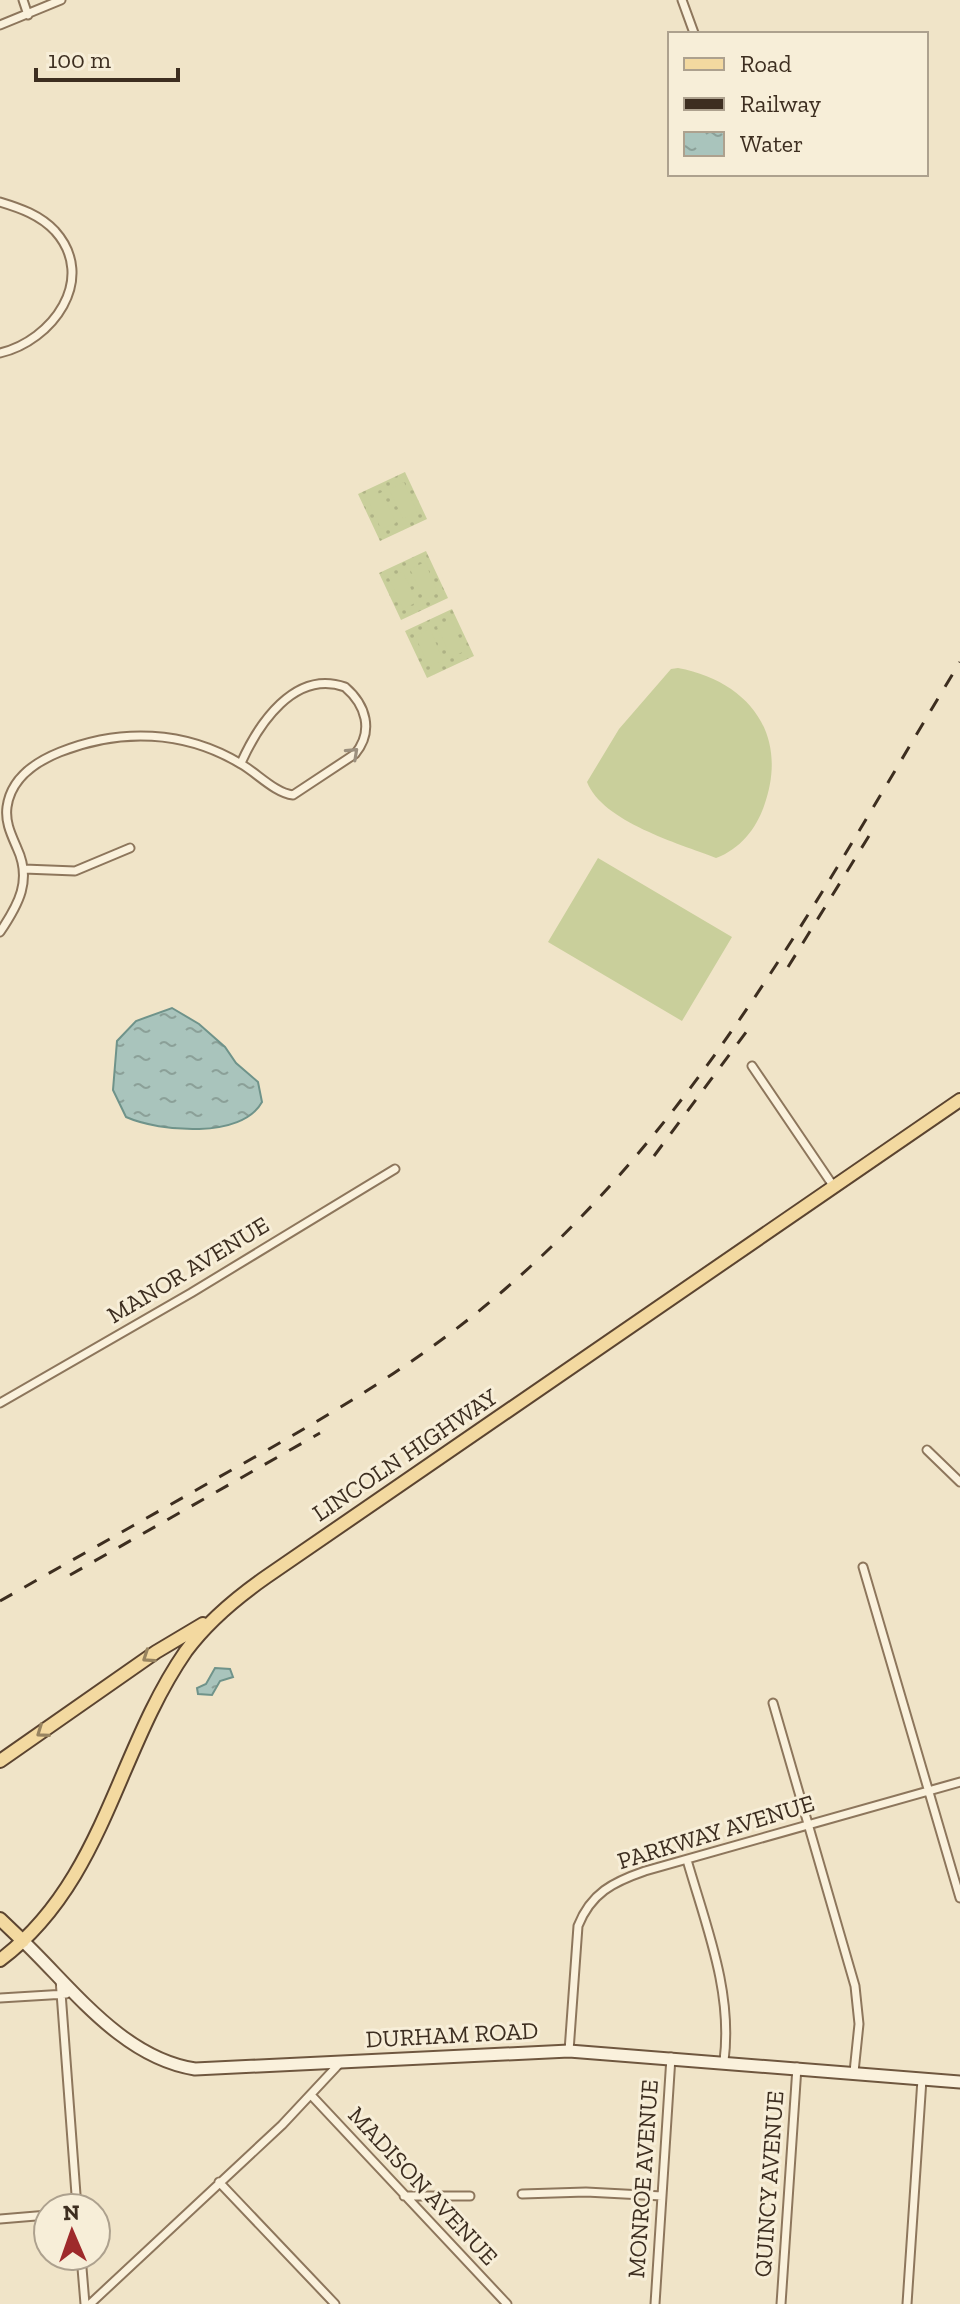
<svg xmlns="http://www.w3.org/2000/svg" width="960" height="2304" font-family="'Zilla Slab',serif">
	<defs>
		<pattern id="grass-dots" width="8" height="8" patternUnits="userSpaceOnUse" patternTransform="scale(2)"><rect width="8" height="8" fill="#c9cf9b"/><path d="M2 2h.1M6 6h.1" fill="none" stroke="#aeb285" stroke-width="1.8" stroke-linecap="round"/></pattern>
		<pattern id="water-ripples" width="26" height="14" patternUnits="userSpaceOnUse" patternTransform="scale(2)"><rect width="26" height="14" fill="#a9c4bc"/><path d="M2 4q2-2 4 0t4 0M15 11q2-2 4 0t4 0" fill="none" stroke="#8ba098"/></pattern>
	</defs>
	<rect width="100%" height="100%" fill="#f0e4c8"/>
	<!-- grass -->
	<path fill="url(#grass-dots)" d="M 405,472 L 427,519 L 380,541 L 358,494 Z
		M 426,551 L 448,598 L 401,620 L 379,573 Z
		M 452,609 L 474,656 L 427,678 L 405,631 Z"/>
	<!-- garden -->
	<path fill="#c9cf9b" d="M 404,482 L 417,512 L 403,519 L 389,489 Z
		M 382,492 L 396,523 L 381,529 L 368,499 Z
		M 425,562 L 438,593 L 424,599 L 410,569 Z
		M 403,572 L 417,602 L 403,609 L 389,578 Z
		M 451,620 L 465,651 L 451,657 L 437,627 Z
		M 430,629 L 443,660 L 429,666 L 415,636 Z
		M 678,668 C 748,681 790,734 764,806 C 756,829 740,849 716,858 C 678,843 603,822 587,782 L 619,729 L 671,669 Z
		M 598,858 L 732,937 L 682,1021 L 548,942 Z"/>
	<!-- water -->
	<path fill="url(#water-ripples)" stroke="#6f938a" stroke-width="2" d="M 172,1008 L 199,1024 L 225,1047 L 236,1063 L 258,1082 L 262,1102 C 242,1139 160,1132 126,1117 L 113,1090 L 117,1041 L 136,1021 Z
		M 215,1668 L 230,1669 L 233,1677 L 220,1681 L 212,1695 L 198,1694 L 197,1688 L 206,1684 Z"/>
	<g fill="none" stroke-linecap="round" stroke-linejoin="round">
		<!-- minor casing -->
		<g stroke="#8d765c" stroke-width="11">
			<path id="minor" d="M 23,0 L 28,15
				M 682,0 L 694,33
				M 0,25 L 61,0
				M 0,202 C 20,208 40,215 55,231 C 98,279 52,341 0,353
				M 24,869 L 75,871 L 130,848
				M 0,932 C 19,904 32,880 17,848 C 11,834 5,822 7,807 C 11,778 35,762 60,752 C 120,728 185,730 241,764 C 257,773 275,793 293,795 L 355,754 C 374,731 366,705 345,687 C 294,669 258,725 241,763
				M 752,1066 L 834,1187
				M 0,1403 L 191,1293 L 395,1169
				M 927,1450 L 960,1482
				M 863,1567 L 960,1898
				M 773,1703 L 855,1986 L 859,2024 L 854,2072
				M 687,1860 C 706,1926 733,1992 724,2061
				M 60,1979 L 77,2208
				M 0,1998 L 66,1994
				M 569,2051 L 578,1926 C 591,1893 613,1882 645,1871 L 960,1782
				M 311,2095 L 507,2304
				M 219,2182 L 335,2304
				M 522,2194 L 586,2192 L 662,2196
				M 404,2196 L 470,2196
				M 0,2219 L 48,2215
				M 81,2256 L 85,2304
				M 90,2304 L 282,2125 L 340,2063
				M 655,2304 L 671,2057
				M 781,2304 L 797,2067
				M 907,2304 L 922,2079"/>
		</g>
		<!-- secondary casing -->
		<g stroke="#6f573f" stroke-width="15">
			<path id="secondary" d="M 23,1941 C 73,1989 123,2058 195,2069 L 569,2051 L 960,2082"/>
		</g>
		<!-- primary casing -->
		<g stroke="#5b4430" stroke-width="16">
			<path id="primary" d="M 0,1761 L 156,1652 L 203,1624
				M 0,1919 L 23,1941
				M 0,1960 C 104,1882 116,1752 186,1651 C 208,1621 236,1598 266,1577 L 960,1100"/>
		</g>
		<!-- minor -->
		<use href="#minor" stroke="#faf1dc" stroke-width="7"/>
		<!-- secondary -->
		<use href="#secondary" stroke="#faf1dc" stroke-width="11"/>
		<!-- primary -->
		<use href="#primary" stroke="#f3d9a0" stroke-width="12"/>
		<!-- rail -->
		<path stroke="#3d2e20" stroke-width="3" stroke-dasharray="14 14" stroke-linecap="butt" d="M 788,967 L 872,831
			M 654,1156 L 747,1031
			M 70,1575 L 320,1433
			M 0,1601 C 76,1558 152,1515 228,1472 C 325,1418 420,1363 504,1290 C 704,1118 825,884 960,662"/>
	</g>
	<!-- one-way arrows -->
	<defs><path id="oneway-chevron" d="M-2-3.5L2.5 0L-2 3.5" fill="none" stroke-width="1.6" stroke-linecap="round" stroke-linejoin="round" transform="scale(2)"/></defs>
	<use stroke="#9c907e" href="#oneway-chevron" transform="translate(353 753) rotate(-43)"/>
	<g stroke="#988460">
		<use href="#oneway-chevron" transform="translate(148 1657) rotate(146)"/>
		<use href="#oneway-chevron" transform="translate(42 1732) rotate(145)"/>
	</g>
	<g text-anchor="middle" stroke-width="6" stroke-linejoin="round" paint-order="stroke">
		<!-- street labels -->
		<g font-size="24" fill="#3d2e20" stroke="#f7eed8">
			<text transform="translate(188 1270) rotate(-31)" y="8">MANOR AVENUE</text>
			<text transform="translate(405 1455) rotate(-34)" y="8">LINCOLN HIGHWAY</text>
			<text transform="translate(716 1832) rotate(-17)" y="8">PARKWAY AVENUE</text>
			<text transform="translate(452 2035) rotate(-3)" y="8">DURHAM ROAD</text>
			<text transform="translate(643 2179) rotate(-86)" y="8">MONROE AVENUE</text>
			<text transform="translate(769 2184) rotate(-86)" y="8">QUINCY AVENUE</text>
			<text transform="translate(423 2186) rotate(47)" y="8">MADISON AVENUE</text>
		</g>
	</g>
	<!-- legend -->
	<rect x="668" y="32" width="260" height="144" fill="#f7eed8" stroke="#ada18e" stroke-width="2"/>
	<rect x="684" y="58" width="40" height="12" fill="#f3d9a0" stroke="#ada18e" stroke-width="2"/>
	<text x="740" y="72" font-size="24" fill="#3d2e20">Road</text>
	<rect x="684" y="98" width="40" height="12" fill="#3d2e20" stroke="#ada18e" stroke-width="2"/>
	<text x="740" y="112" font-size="24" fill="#3d2e20">Railway</text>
	<rect x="684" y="132" width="40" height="24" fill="url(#water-ripples)" stroke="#ada18e" stroke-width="2"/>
	<text x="740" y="152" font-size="24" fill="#3d2e20">Water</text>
	<!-- north arrow -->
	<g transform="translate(72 2232) rotate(358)"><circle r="38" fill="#f7eed8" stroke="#ada18e" stroke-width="2"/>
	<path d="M0-6L14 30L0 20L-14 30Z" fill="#9e2a2b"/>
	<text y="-12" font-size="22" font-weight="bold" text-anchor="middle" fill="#3d2e20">N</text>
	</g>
	<!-- scale -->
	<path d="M36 68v12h142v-12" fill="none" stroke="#3d2e20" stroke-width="4"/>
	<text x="48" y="68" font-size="24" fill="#3d2e20" stroke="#f7eed8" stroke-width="6" paint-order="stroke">100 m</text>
</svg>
